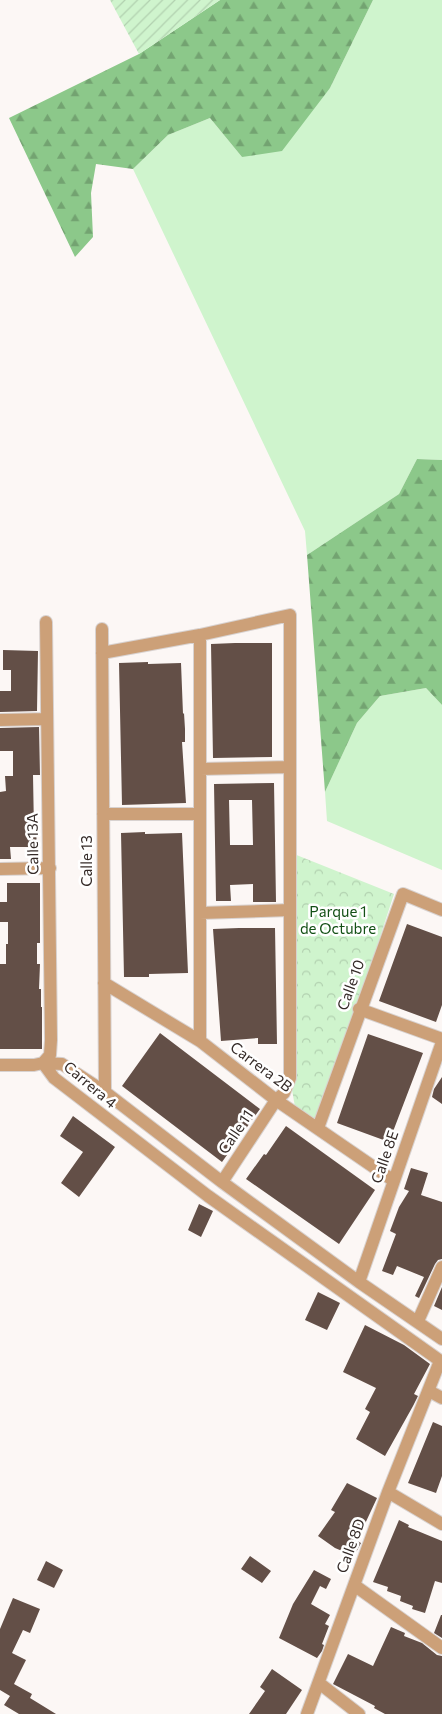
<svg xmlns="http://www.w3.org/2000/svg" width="442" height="1714" font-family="Commissioner,sans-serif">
	<defs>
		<pattern id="forest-firs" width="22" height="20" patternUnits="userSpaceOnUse" patternTransform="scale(1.25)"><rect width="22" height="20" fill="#8cc88a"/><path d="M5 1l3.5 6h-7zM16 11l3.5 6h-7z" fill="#73a371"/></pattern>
		<pattern id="park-crowns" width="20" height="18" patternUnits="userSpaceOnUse" patternTransform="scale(1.25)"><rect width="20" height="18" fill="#cff4cd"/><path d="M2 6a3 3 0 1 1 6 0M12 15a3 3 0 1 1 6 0" fill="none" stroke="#b2d1b0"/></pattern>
		<pattern id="garden-furrows" width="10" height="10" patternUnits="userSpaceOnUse" patternTransform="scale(1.25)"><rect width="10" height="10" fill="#cff4cd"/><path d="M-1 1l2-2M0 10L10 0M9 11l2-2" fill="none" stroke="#b2d1b0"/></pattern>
	</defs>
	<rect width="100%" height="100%" fill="#fcf7f5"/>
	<!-- grass -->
	<path fill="#cff4cd" d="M 373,0 L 442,0 L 442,460 L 417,459 L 399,494 L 307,555 L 305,531 L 133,169 L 168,135 L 210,118 L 242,157 L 330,88 Z
		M 426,688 L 442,705 L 442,870 L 327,821 L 325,792 L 357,723 L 380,696 Z"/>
	<!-- forest -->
	<path fill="url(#forest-firs)" d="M 220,0 L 373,0 L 330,88 L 282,151 L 242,157 L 210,118 L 168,135 L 133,169 L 96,164 L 91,193 L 93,237 L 75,257 L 9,118 L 139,54 Z
		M 417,459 L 442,460 L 442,705 L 426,688 L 380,696 L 357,723 L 325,792 L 307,555 L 399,494 Z"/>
	<!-- park -->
	<path fill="url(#park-crowns)" d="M 294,854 L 394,894 L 318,1128 L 296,1113 L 290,1078 Z"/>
	<!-- garden -->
	<path fill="url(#garden-furrows)" d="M 110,0 L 220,0 L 139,54 Z"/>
	<!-- building -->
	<path fill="#634f47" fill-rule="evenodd" d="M 235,643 L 272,643 L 272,757 L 213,758 L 211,644 Z
		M 3,650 L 38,651 L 37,711 L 0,712 L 0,691 L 11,691 L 11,670 L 3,670 Z
		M 148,662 L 148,664 L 181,663 L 183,714 L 184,713 L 185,729 L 185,742 L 182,742 L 186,803 L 122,805 L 119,663 Z
		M 39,727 L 40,775 L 33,775 L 34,831 L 36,831 L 37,847 L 10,847 L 11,859 L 0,859 L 0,792 L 6,791 L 5,776 L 13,776 L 13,751 L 0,751 L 0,728 Z
		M 274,783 L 276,902 L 253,902 L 253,884 L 230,885 L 231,901 L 216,901 L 214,784 ZM 229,800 L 252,800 L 253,845 L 230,845 Z
		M 145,832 L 145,834 L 182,833 L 188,973 L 149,974 L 149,977 L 124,977 L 121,833 Z
		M 7,883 L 40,883 L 40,943 L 37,943 L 37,964 L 40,964 L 39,989 L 41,989 L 41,1007 L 42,1007 L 42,1049 L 0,1049 L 0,964 L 6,964 L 6,944 L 8,944 L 8,922 L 0,922 L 0,902 L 7,902 Z
		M 407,924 L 442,937 L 442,1005 L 436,1022 L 379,1001 Z
		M 239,928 L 275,928 L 277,1044 L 258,1044 L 258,1038 L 221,1041 L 213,929 Z
		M 160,1033 L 260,1109 L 222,1162 L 122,1086 Z
		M 368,1034 L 423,1053 L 389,1142 L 337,1123 Z
		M 442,1077 L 442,1104 L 432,1097 L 434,1089 Z
		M 73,1116 L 115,1147 L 79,1197 L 61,1183 L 83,1152 L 60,1136 Z
		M 286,1126 L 375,1190 L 339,1244 L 246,1179 L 264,1154 L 266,1155 Z
		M 411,1168 L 428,1173 L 421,1195 L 442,1202 L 442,1259 L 438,1260 L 435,1264 L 419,1298 L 415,1296 L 424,1277 L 397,1266 L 393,1275 L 382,1271 L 396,1234 L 390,1231 L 399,1207 L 409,1191 L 404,1189 Z
		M 199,1204 L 213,1211 L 201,1237 L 188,1230 Z
		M 442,1287 L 442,1310 L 434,1306 Z
		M 318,1292 L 340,1303 L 327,1330 L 305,1320 Z
		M 365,1325 L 404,1345 L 430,1364 L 414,1394 L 418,1396 L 413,1406 L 385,1456 L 356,1439 L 370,1412 L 365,1409 L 376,1388 L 343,1372 Z
		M 433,1422 L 442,1426 L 442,1476 L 436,1493 L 408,1483 Z
		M 347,1483 L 377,1498 L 357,1541 L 361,1543 L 354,1556 L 335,1548 L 318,1536 L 335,1512 L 331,1510 Z
		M 399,1520 L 409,1525 L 408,1527 L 442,1541 L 442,1583 L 435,1581 L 425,1613 L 412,1609 L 413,1606 L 400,1601 L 401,1596 L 387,1591 L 388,1587 L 373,1582 Z
		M 250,1556 L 271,1571 L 262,1583 L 241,1569 Z
		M 46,1561 L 63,1570 L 54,1588 L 37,1580 Z
		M 314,1570 L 331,1579 L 326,1589 L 320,1586 L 311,1604 L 330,1615 L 325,1624 L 329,1626 L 322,1644 L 324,1645 L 322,1651 L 317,1658 L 279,1638 L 293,1604 Z
		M 13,1598 L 40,1609 L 30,1633 L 23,1630 L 12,1653 L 26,1660 L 14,1684 L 32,1694 L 30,1698 L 56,1714 L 19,1714 L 4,1705 L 10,1696 L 0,1690 L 0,1629 Z
		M 441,1615 L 442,1615 L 442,1638 L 434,1633 Z
		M 391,1627 L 405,1633 L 404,1636 L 422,1643 L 437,1655 L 442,1656 L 442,1714 L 385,1714 L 374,1708 L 375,1706 L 333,1684 L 348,1654 L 373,1666 Z
		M 272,1669 L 302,1690 L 286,1714 L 249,1714 L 265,1691 L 260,1687 Z"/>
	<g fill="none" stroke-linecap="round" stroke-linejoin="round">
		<!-- minor casing -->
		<g stroke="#d8d2d0" stroke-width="14">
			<path id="minor" d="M 102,629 L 105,1092
				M 102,653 L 200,635 L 290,615 L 290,1078 L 284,1093 L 276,1100 L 222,1182
				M 0,720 L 47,719
				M 200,769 L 290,767
				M 103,814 L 200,814
				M 0,869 L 50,868
				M 200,913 L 290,910
				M 104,983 L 200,1041 L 276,1100 L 394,1181
				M 359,1009 L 442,1039
				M 200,1041 L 200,635
				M 43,1063 L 54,1078 L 208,1196 L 442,1362
				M 43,1063 L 50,1055 L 51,1040 L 46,622
				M 0,1065 L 34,1065 L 43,1063 L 62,1064 L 105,1092 L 222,1182 L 359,1282 L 442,1339
				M 318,1128 L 403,894 L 442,910
				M 359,1282 L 442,1042
				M 418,1321 L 442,1267
				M 429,1391 L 442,1398
				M 388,1492 L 442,1524
				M 354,1585 L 442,1648
				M 319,1683 L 359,1714
				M 307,1714 L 388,1492 L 440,1361"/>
		</g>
		<!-- minor -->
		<use href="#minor" stroke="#cca078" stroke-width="12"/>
	</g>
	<g text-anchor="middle" stroke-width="5" stroke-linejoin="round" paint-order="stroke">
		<!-- street labels -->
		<g font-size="15" fill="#342a27" stroke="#fff">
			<text transform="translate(33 844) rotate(-91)" y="5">Calle 13A</text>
			<text transform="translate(87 861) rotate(-90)" y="5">Calle 13</text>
			<text transform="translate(351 985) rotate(-70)" y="5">Calle 10</text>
			<text transform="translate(261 1067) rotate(37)" y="5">Carrera 2B</text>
			<text transform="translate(90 1085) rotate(40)" y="5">Carrera 4</text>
			<text transform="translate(236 1132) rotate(-56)" y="5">Calle 11</text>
			<text transform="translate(385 1157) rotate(-71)" y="5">Calle 8E</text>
			<text transform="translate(351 1546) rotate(-70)" y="5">Calle 8D</text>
		</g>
		<!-- park labels -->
		<g font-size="15" fill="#135015" stroke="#fff">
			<text x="338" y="917">Parque 1<tspan x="338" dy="17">de Octubre</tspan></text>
		</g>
	</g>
</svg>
